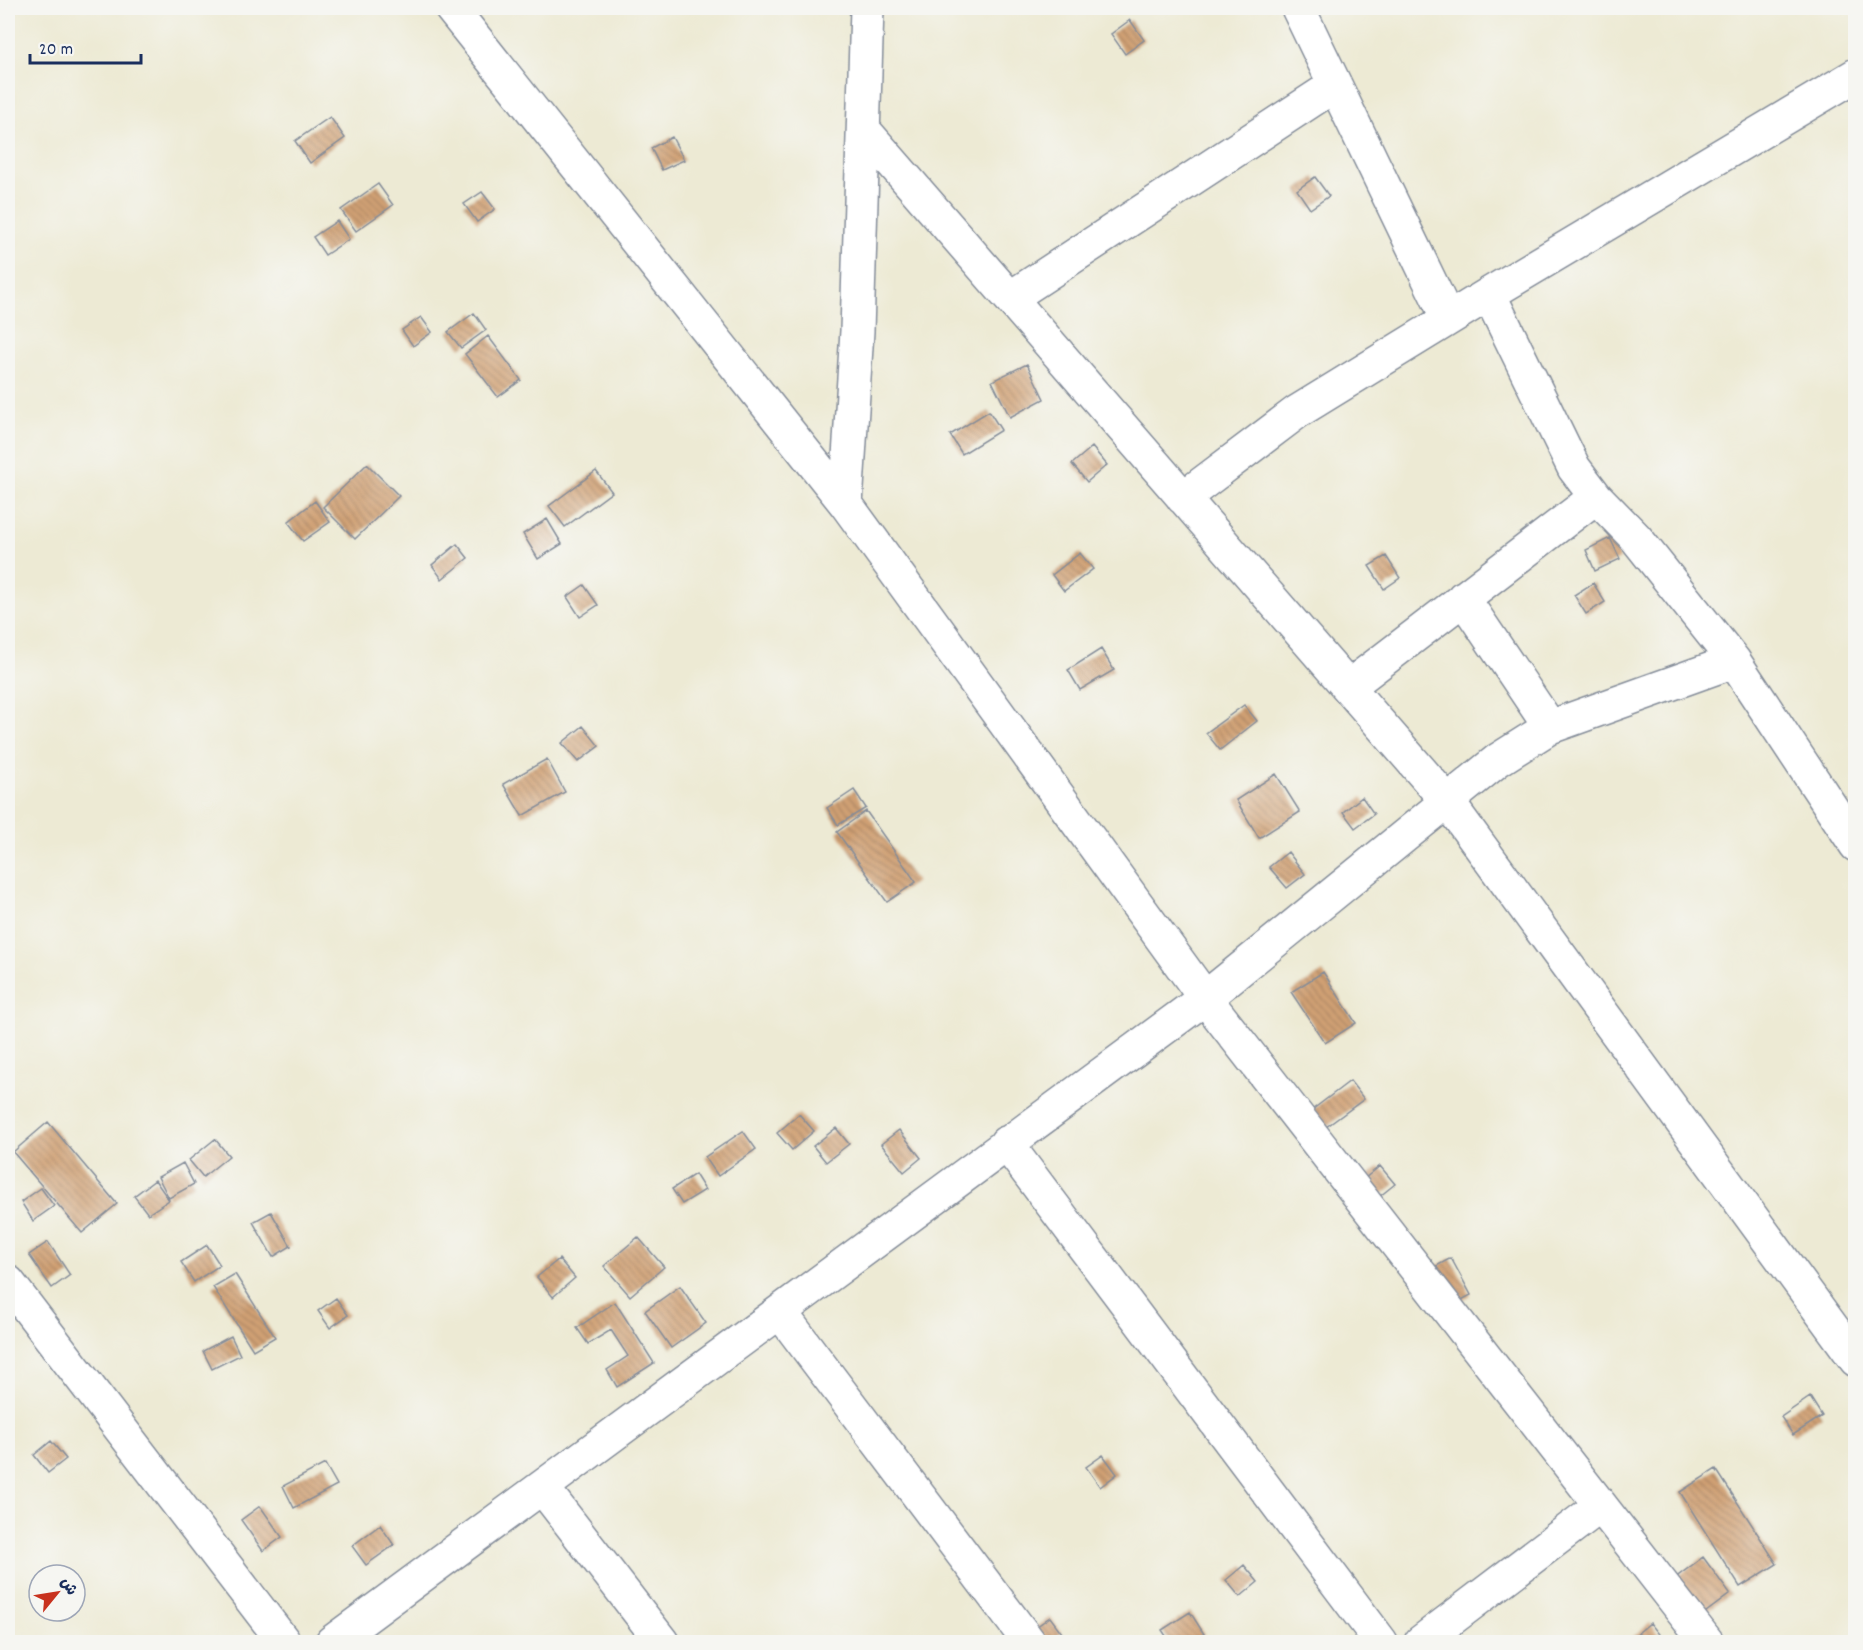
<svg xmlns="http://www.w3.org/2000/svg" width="1863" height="1650" font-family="Dekko,'Playpen Sans Arabic',sans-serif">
	<defs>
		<pattern id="building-back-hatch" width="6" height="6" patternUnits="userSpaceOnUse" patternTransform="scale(1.5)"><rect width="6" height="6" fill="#d0a073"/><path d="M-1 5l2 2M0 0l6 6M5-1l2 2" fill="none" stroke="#a88362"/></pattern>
	</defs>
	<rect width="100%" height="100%" fill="#f6f6f2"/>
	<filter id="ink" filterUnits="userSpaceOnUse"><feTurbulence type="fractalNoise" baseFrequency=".0167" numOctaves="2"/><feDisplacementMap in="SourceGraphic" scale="12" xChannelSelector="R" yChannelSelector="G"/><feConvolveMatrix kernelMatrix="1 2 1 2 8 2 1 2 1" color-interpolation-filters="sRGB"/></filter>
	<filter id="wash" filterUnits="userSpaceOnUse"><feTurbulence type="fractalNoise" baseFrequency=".008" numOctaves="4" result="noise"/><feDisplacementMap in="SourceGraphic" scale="24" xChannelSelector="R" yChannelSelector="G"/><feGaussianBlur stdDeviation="1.35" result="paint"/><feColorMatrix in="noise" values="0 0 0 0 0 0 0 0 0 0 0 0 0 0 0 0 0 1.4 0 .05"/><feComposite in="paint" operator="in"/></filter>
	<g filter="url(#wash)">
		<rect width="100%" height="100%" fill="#edead4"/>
		<g id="blocks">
			<!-- building -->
			<path fill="url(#building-back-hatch)" d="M 1130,20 L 1144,40 L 1125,54 L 1111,34 Z
				M 330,117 L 345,138 L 310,163 L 295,141 Z
				M 672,137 L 684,160 L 662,170 L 651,148 Z
				M 1315,177 L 1329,196 L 1310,209 L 1297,190 Z
				M 378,184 L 393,205 L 356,231 L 341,210 Z
				M 482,192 L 495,209 L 477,222 L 464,204 Z
				M 337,221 L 349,239 L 325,255 L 313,237 Z
				M 474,313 L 486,330 L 461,348 L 448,332 Z
				M 421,317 L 432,332 L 413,346 L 402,330 Z
				M 488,336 L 521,380 L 498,397 L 465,354 Z
				M 1027,364 L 1044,399 L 1010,417 L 992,381 Z
				M 989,411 L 1001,430 L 962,454 L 950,435 Z
				M 1092,447 L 1107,465 L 1087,482 L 1072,464 Z
				M 367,464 L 399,496 L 355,539 L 323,507 Z
				M 596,471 L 612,492 L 565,527 L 549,506 Z
				M 315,501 L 330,522 L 303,541 L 288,522 Z
				M 547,519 L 562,544 L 538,559 L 523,534 Z
				M 1610,538 L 1620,559 L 1595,571 L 1586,550 Z
				M 457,544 L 468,558 L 442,579 L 432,565 Z
				M 1080,553 L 1093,569 L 1064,591 L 1052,575 Z
				M 1386,556 L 1400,578 L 1384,589 L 1369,566 Z
				M 1593,583 L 1605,602 L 1586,614 L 1574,595 Z
				M 584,585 L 598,605 L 580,617 L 567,597 Z
				M 1101,649 L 1114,670 L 1080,690 L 1068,670 Z
				M 1244,705 L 1257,721 L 1220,750 L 1206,733 Z
				M 583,726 L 599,746 L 578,762 L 562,743 Z
				M 547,759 L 565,792 L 522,816 L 503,784 Z
				M 1276,774 L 1300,812 L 1259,838 L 1236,800 Z
				M 854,790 L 866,808 L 838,825 L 827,808 Z
				M 1362,797 L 1374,814 L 1355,828 L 1343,812 Z
				M 866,811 L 916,882 L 887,902 L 837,832 Z
				M 1288,852 L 1305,874 L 1287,888 L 1269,867 Z
				M 1323,972 L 1356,1023 L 1325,1043 L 1291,992 Z
				M 1350,1081 L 1364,1099 L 1322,1130 L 1308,1113 Z
				M 799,1114 L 814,1131 L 792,1150 L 777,1133 Z
				M 48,1122 L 117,1204 L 82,1233 L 13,1152 Z
				M 836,1128 L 849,1144 L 826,1162 L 813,1146 Z
				M 899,1130 L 921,1158 L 904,1172 L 881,1144 Z
				M 743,1131 L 756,1149 L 718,1176 L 705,1157 Z
				M 215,1139 L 229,1156 L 203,1177 L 189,1160 Z
				M 183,1163 L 194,1184 L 169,1198 L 158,1177 Z
				M 1380,1166 L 1395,1184 L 1364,1209 L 1349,1191 Z
				M 695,1174 L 705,1190 L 682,1204 L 672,1189 Z
				M 155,1180 L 169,1200 L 148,1214 L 134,1196 Z
				M 41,1188 L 54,1206 L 33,1221 L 21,1202 Z
				M 271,1212 L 291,1246 L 273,1257 L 253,1222 Z
				M 638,1237 L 664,1267 L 630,1296 L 604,1266 Z
				M 48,1242 L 70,1275 L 52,1288 L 29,1255 Z
				M 207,1245 L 220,1265 L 194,1282 L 181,1262 Z
				M 1451,1258 L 1471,1295 L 1452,1305 L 1431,1269 Z
				M 559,1259 L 575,1278 L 553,1297 L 537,1277 Z
				M 235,1274 L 275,1337 L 253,1350 L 213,1287 Z
				M 680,1286 L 706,1323 L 671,1348 L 645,1311 Z
				M 336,1298 L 348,1315 L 330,1328 L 318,1311 Z
				M 615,1302 L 654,1363 L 617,1387 L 607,1370 L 628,1356 L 611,1330 L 588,1344 L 577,1328 Z
				M 231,1336 L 240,1355 L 212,1369 L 203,1351 Z
				M 1810,1397 L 1822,1416 L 1793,1435 L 1781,1417 Z
				M 51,1441 L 66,1459 L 48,1473 L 34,1455 Z
				M 1103,1455 L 1117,1474 L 1100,1487 L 1086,1467 Z
				M 325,1464 L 337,1485 L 294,1508 L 283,1486 Z
				M 1716,1469 L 1777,1564 L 1740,1587 L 1680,1492 Z
				M 260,1506 L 282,1537 L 263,1551 L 241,1520 Z
				M 380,1525 L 394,1545 L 366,1565 L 352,1546 Z
				M 1703,1557 L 1730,1594 L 1694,1621 L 1666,1585 Z
				M 1244,1565 L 1258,1582 L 1240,1597 L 1226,1580 Z
				M 1190,1612 L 1204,1634 L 1192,1642 L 1170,1642 L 1162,1630 Z
				M 1050,1617 L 1062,1633 L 1049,1642 L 1037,1642 L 1029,1632 Z
				M 1650,1623 L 1663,1639 L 1659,1642 L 1627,1642 Z"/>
		</g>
	</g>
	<g filter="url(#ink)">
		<use href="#blocks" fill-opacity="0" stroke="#848c99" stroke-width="1.5"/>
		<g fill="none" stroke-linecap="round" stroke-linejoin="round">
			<!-- minor casing -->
			<g stroke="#848c99" stroke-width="36">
				<path id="minor" d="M 451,8 L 846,504 L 1205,998 L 1707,1642
					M 1298,8 L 1448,319
					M 864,130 L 1447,801 L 1856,1360
					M 1489,294 L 1574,468 L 1596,497 L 1636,538 L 1734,661 L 1856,845
					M 1010,298 L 1335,85
					M 1183,498 L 1297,412 L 1489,294 L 1856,75
					M 846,504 L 857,331 L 867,8
					M 1463,598 L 1550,727
					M 1348,687 L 1596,497
					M 1006,1143 L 1381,1642
					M 8,1282 L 284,1642
					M 780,1312 L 1029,1642
					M 542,1487 L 662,1642
					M 332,1642 L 1205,998 L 1498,760 L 1550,727 L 1734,661
					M 1421,1642 L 1600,1506"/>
			</g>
			<!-- minor -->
			<use href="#minor" stroke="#fff" stroke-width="33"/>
		</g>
	</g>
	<!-- margin -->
	<rect width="1863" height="1650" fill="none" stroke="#f6f6f2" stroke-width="30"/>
	<!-- north arrow -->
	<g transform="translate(57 1593) rotate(60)"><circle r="28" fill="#f6f6f2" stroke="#9ea6b7" stroke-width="1.5"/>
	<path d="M0-4.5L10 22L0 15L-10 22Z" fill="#c8321e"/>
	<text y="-9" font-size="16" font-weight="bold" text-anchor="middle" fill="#1b2f5e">ش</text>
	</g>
	<!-- scale -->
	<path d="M30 54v9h111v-9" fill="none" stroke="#1b2f5e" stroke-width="3"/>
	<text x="39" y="54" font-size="18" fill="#1b2f5e" stroke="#f6f6f2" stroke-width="4.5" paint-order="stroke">20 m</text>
</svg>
